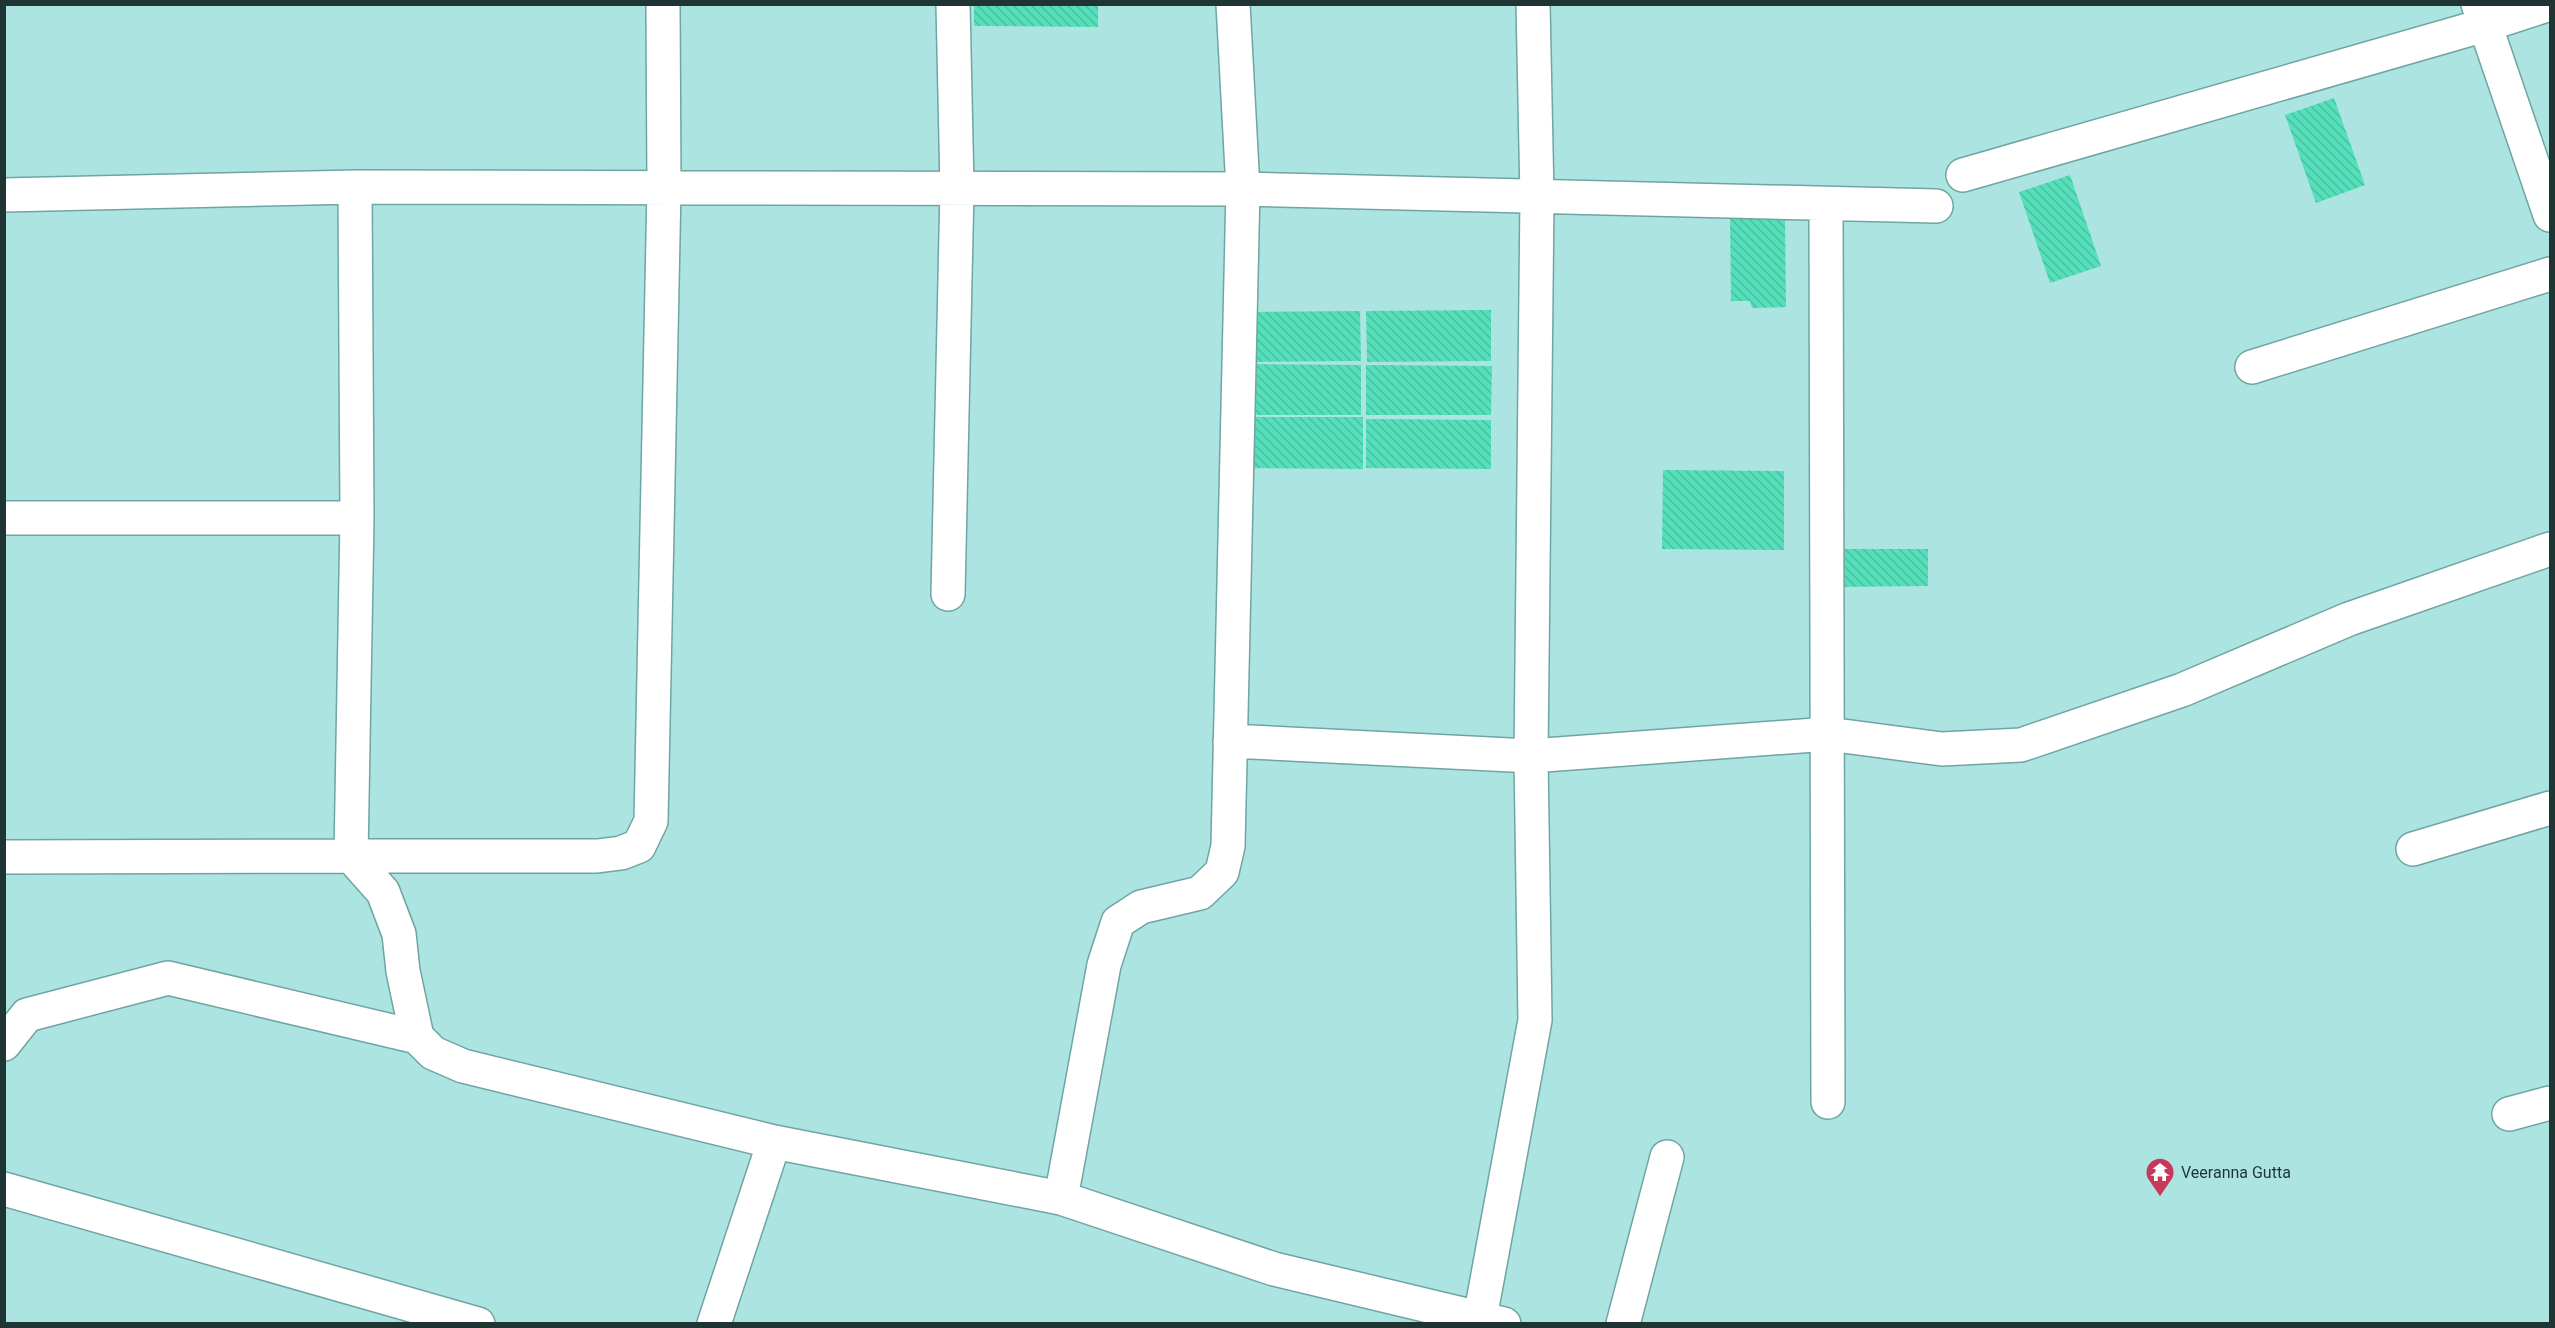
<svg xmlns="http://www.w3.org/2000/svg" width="2555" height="1328" font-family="Roboto,sans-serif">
	<defs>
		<pattern id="building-back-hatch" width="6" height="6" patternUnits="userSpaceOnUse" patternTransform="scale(1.5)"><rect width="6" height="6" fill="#55dfba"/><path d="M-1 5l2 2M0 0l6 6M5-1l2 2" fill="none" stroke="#4ac0a0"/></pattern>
	</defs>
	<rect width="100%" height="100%" fill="#ace4e1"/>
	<!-- building -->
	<path fill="url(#building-back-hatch)" d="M 974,4 L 1098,4 L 1098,27 L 974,26 Z
		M 2334,98 L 2365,185 L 2316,203 L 2285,115 Z
		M 2070,175 L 2101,266 L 2050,283 L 2019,192 Z
		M 1785,218 L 1786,307 L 1752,308 L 1750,301 L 1731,301 L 1730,219 Z
		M 1491,310 L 1491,361 L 1367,362 L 1366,311 Z
		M 1360,311 L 1361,361 L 1252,362 L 1252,312 Z
		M 1250,364 L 1361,365 L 1361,415 L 1250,415 Z
		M 1366,365 L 1492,366 L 1491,415 L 1366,415 Z
		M 1250,417 L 1363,417 L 1363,469 L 1249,468 Z
		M 1366,419 L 1491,420 L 1491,469 L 1366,468 Z
		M 1663,470 L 1784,471 L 1784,550 L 1662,549 Z
		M 1834,549 L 1928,549 L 1928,586 L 1834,587 Z"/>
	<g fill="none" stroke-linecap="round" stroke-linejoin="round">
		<!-- minor casing -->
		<g stroke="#6fa5a2" stroke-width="36">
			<path id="minor" d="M 2478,4 L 2550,215
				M 1963,175 L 2485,25 L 2550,4
				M 4,195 L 355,187 L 1243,189 L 1936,206
				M 1826,204 L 1828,1102
				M 2252,367 L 2550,274
				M 4,518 L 357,518
				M 948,594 L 957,188 L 953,4
				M 1230,741 L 1531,756 L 1828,734 L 1942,749 L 2021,745 L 2182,690 L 2349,619 L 2550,549
				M 2413,849 L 2550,808
				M 351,856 L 383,892 L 399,934 L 403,971 L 417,1037 L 433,1053 L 463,1066 L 774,1142 L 1061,1198 L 1274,1269 L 1504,1324
				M 351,856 L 597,856 L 621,853 L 639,846 L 651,821 L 664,188 L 663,4
				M 4,857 L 351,856 L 357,518 L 355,187
				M 4,1044 L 27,1015 L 168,978 L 417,1037
				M 2509,1114 L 2550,1103
				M 4,1189 L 478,1324
				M 1061,1198 L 1104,965 L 1118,922 L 1141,907 L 1200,893 L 1222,872 L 1228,846 L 1243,189 L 1233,4
				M 1480,1318 L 1535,1020 L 1531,756 L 1537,197 L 1533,4
				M 714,1324 L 774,1142
				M 1623,1324 L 1667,1157"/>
		</g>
		<!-- minor -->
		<use href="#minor" stroke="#fff" stroke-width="33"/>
	</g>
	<!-- icons -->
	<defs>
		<g id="temple-pin" transform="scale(1.5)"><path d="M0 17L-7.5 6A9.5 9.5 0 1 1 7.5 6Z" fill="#c73859" stroke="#ace4e1"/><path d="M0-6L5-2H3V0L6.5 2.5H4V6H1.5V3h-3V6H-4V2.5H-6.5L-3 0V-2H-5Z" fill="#fff"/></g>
	</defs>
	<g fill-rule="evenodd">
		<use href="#temple-pin" x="2160" y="1172"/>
	</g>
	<g text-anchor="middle" stroke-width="6" stroke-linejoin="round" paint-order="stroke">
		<!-- poi labels -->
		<g font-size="16" fill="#1e3534" stroke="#ace4e1" text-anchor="start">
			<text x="2181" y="1178">Veeranna Gutta</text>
		</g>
	</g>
	<!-- border -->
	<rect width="2555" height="1328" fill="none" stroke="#1e3534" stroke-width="12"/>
</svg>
